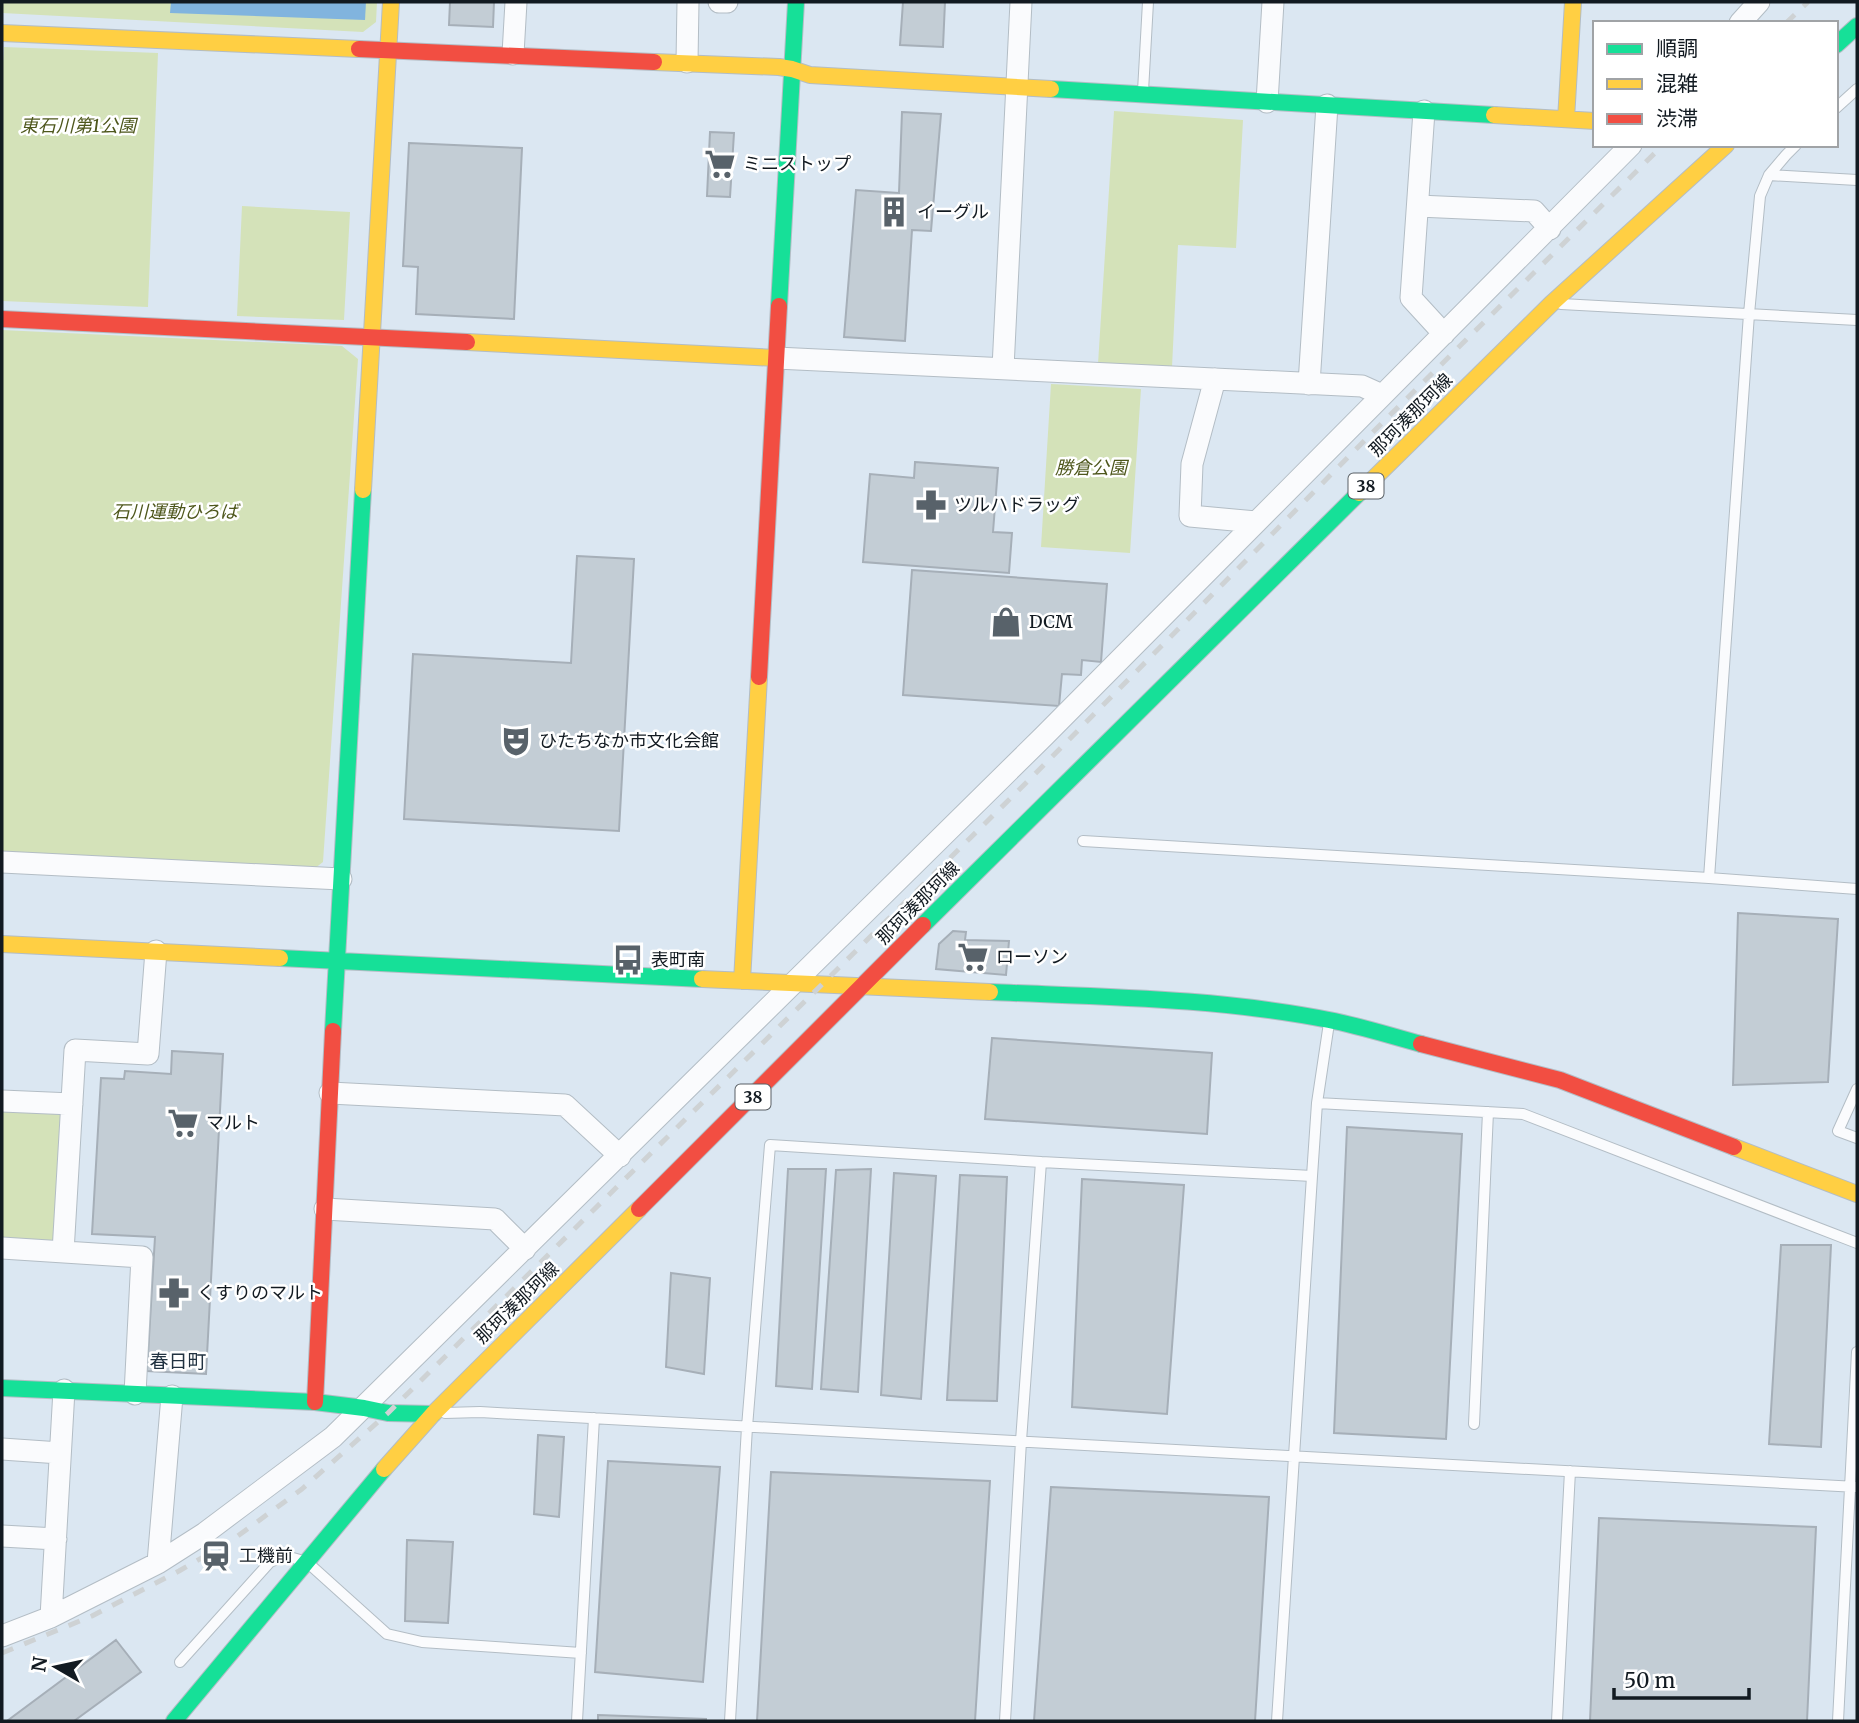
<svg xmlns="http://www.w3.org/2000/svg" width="1859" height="1723" font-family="Merriweather,'Noto Sans JP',serif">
	<rect width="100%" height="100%" fill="#dbe7f2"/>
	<!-- green -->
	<path fill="#d4e2b9" d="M 2,2 L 377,2 L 376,22 L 363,32 L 2,13 Z
		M 4,47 L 158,53 L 148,307 L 2,301 L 2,78 Z
		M 1114,111 L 1243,120 L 1236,248 L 1178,245 L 1172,367 L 1098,364 Z
		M 242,206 L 350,212 L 344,320 L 237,316 Z
		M 2,330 L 342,346 L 358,359 L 323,862 L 314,869 L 2,853 Z
		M 1051,384 L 1141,389 L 1130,553 L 1041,547 Z
		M 2,1101 L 72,1104 L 63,1252 L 2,1248 Z"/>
	<!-- water -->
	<path fill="#81b4de" d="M 171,2 L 366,2 L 365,20 L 170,13 Z"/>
	<!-- building -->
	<path fill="#c3cdd5" stroke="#a6afb8" stroke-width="2" d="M 450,2 L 494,2 L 493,27 L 449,25 Z
		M 903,2 L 945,2 L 943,47 L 900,45 Z
		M 902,112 L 941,114 L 931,231 L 912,230 L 905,341 L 844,337 L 856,190 L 899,193 Z
		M 710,132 L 734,133 L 730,197 L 707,196 Z
		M 409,143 L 522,148 L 514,319 L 416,314 L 418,267 L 403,266 Z
		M 915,462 L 998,468 L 993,532 L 1012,533 L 1009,573 L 863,562 L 870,474 L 914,478 Z
		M 577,556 L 634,559 L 619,831 L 404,819 L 413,654 L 571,663 Z
		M 912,570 L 1107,584 L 1101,662 L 1082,660 L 1081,675 L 1062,674 L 1059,706 L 903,695 Z
		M 1738,913 L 1838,919 L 1828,1082 L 1733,1085 Z
		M 953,931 L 966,932 L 965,940 L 1009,941 L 1006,975 L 936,969 L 939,944 Z
		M 992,1038 L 1212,1053 L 1207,1134 L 985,1119 Z
		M 172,1051 L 223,1054 L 206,1374 L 147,1371 L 155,1237 L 92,1234 L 101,1078 L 124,1079 L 125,1071 L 171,1074 Z
		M 1347,1127 L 1462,1134 L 1446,1439 L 1334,1433 Z
		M 788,1169 L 826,1169 L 812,1389 L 776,1386 Z
		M 871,1169 L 858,1392 L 821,1389 L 836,1170 Z
		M 894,1173 L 936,1176 L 921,1399 L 881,1395 Z
		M 960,1175 L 1007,1177 L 997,1401 L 947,1400 Z
		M 1082,1179 L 1184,1185 L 1167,1414 L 1072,1407 Z
		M 1781,1245 L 1831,1245 L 1821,1447 L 1769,1444 Z
		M 671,1273 L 710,1278 L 704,1374 L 666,1367 Z
		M 538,1435 L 564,1437 L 559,1517 L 534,1514 Z
		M 608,1461 L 720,1467 L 703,1682 L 595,1672 Z
		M 771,1472 L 990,1481 L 975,1721 L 757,1721 Z
		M 1051,1487 L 1269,1497 L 1255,1721 L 1034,1721 Z
		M 1599,1518 L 1816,1527 L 1807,1721 L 1590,1721 Z
		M 407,1540 L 453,1542 L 448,1623 L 405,1621 Z
		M 116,1640 L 141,1672 L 74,1721 L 7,1721 Z
		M 598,1715 L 706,1719 L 706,1721 L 598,1721 Z"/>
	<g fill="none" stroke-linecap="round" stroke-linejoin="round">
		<!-- lane casing -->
		<g stroke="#b3bdc5" stroke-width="12">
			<path id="lane" d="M 1143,91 L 1148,2
				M 1836,108 L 1857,89
				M 1769,175 L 1857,180
				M 1561,304 L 1857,320
				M 1083,841 L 1709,878 L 1857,889
				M 1709,878 L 1749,314 L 1760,196 L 1769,175 L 1786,155 L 1796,145
				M 1857,1089 L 1838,1131 L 1857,1138
				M 1317,1103 L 1523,1114 L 1857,1243
				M 445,1413 L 480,1412 L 1857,1487
				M 1474,1424 L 1488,1112
				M 180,1662 L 270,1562 L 286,1556 L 307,1562 L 387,1634 L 422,1642 L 581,1653
				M 577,1721 L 594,1418
				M 730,1721 L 747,1427 L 770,1145 L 1041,1162
				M 1005,1721 L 1021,1441 L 1041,1162 L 1312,1176
				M 1277,1721 L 1312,1176 L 1317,1103 L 1329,1023
				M 1557,1721 L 1570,1471
				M 1838,1721 L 1857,1352"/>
		</g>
		<!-- street casing -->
		<g stroke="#b3bdc5" stroke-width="23">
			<path id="street" d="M 719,2 L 727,2
				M 1740,23 L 1759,2
				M 513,54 L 516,2
				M 687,62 L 688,2
				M 1267,102 L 1273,2
				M 1424,111 L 1411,298 L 1444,334
				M 1418,206 L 1534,211 L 1550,229
				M 776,358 L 1362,386 L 1382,395
				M 1003,368 L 1021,2
				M 1215,379 L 1192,464 L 1190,516 L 1256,522
				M 1309,384 L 1327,105
				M 2,862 L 341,879
				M 330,1093 L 565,1105 L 620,1156
				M 2,1101 L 72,1104
				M 325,1209 L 495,1219 L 525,1249
				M 2,1248 L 142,1257 L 135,1394
				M 63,1252 L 75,1050 L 148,1054 L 156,951
				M 2,1449 L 60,1453
				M 2,1536 L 56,1539
				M 158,1563 L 172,1396
				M 51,1617 L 64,1390
				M 2,1636 L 51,1617 L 158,1563 L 205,1533 L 333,1437 L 1044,736 L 1631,145"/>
		</g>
		<!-- fast casing -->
		<g stroke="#b3bdc5" stroke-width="18">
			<path id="fast" d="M 1836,45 L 1857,26
				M 1051,89 L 1494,115
				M 779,306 L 796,2
				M 923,925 L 1359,493
				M 280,958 L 702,979
				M 990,992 C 1102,997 1218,998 1329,1020 C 1360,1026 1391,1036 1421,1044
				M 333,1031 L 363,490
				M 2,1388 L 315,1402 L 364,1408 L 388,1413 L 433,1414
				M 174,1721 L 384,1469"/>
		</g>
		<!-- slow casing -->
		<g stroke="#b3bdc5" stroke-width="18">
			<path id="slow" d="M 2,33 L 359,49
				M 654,62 L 779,67 L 792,69 L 810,75 L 1051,89
				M 1494,115 L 1595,121
				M 1566,119 L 1573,2
				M 467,342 L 776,358
				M 363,490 L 391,2
				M 1359,493 L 1551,304 L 1726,145
				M 2,944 L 280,958
				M 702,979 L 990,992
				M 742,981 L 759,677
				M 1734,1147 L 1857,1194
				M 384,1469 L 433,1414 L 639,1209"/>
		</g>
		<!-- jam casing -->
		<g stroke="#b3bdc5" stroke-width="18">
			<path id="jam" d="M 359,49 L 654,62
				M 2,319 L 467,342
				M 759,677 L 779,306
				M 1421,1044 L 1560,1080 L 1734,1147
				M 639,1209 L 923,925
				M 315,1402 L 333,1031"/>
		</g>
		<!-- lane -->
		<use href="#lane" stroke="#fafbfd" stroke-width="10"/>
		<!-- street -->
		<use href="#street" stroke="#fafbfd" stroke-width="21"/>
		<!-- fast -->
		<use href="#fast" stroke="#16e098" stroke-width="16"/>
		<!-- slow -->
		<use href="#slow" stroke="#ffcf43" stroke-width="16"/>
		<!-- jam -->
		<use href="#jam" stroke="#f24e42" stroke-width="16"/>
		<!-- rail -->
		<path stroke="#ced2d4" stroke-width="5" stroke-dasharray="12 12" stroke-linecap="butt" d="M 1786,23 L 1808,2
			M 2,1653 L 92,1616 L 179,1571 L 231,1541 L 302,1489 L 388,1413 L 1031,778 L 1374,431 L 1663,145"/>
	</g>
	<!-- icons -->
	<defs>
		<g id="supermarket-bare" transform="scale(2.415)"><path d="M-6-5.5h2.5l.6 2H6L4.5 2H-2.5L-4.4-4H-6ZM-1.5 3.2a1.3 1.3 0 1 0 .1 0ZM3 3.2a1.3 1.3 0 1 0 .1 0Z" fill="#58626a" stroke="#fff" stroke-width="2.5" paint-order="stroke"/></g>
		<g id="building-bare" transform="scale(2.415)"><path d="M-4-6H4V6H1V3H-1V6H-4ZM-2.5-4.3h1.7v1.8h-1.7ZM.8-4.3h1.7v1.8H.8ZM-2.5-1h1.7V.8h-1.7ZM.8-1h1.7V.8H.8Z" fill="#58626a" stroke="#fff" stroke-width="2.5" paint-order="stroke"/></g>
		<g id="pharmacy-bare" transform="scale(2.415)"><path d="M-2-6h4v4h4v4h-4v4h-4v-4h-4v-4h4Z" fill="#58626a" stroke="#fff" stroke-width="2.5" paint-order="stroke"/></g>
		<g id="shop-bare" transform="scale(2.415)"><path d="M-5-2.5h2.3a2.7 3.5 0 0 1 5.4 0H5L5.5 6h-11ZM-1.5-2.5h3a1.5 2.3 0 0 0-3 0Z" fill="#58626a" stroke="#fff" stroke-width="2.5" paint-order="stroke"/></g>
		<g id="theatre-bare" transform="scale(2.415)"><path d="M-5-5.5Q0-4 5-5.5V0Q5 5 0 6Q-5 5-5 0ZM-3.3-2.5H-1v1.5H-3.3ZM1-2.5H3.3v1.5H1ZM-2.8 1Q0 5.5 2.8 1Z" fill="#58626a" stroke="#fff" stroke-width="2.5" paint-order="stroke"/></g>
		<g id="bus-bare" transform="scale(2.415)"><path d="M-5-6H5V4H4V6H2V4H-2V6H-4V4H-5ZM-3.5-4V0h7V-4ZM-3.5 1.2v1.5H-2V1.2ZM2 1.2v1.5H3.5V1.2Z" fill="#58626a" stroke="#fff" stroke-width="2.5" paint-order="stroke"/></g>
		<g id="station-bare" transform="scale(2.415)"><path d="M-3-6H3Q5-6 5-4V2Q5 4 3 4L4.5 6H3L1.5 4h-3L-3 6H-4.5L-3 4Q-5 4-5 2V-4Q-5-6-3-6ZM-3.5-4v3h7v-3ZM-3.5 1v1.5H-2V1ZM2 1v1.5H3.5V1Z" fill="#58626a" stroke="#fff" stroke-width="2.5" paint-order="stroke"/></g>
	</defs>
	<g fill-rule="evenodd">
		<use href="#supermarket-bare" x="720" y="164"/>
		<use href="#building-bare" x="894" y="212"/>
		<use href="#pharmacy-bare" x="931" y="505"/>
		<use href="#shop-bare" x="1006" y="622"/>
		<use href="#theatre-bare" x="516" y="741"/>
		<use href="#supermarket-bare" x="973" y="957"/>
		<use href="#bus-bare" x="628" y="960"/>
		<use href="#supermarket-bare" x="183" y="1123"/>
		<use href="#pharmacy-bare" x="174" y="1293"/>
		<use href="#station-bare" x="216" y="1556"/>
	</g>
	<g text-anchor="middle" stroke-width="5" stroke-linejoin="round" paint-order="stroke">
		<!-- shield labels -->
		<g fill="#fff" stroke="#595f64" stroke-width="2">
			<rect x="1348.5" y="473.5" width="35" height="25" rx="5"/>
			<rect x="735.5" y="1084.5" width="35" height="25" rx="5"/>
		</g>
		<g font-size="16" font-weight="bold" fill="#121a21">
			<text x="1366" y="492">38</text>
			<text x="753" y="1103">38</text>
		</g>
		<!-- park labels -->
		<g font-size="18" font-style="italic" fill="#4e571c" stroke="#fff">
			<text x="78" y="132">東石川第1公園</text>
			<text x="1091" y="474">勝倉公園</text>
			<text x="175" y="518">石川運動ひろば</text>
		</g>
		<!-- poi labels -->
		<g font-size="18" fill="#121a21" stroke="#fff" text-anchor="start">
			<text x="743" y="170">ミニストップ</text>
			<text x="917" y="218">イーグル</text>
			<text x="954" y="511">ツルハドラッグ</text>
			<text x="1029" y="628">DCM</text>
			<text x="539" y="747">ひたちなか市文化会館</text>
			<text x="996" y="963">ローソン</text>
			<text x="651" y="966">表町南</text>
			<text x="206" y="1129">マルト</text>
			<text x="197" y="1299">くすりのマルト</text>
			<text x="239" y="1562">工機前</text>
		</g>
		<!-- street labels -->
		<g font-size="18" fill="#121a21" stroke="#fff">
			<text transform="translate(1411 415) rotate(-45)" y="6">那珂湊那珂線</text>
			<text transform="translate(918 903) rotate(-45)" y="6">那珂湊那珂線</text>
			<text transform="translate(517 1303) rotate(-44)" y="6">那珂湊那珂線</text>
		</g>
		<!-- neighbourhood labels -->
		<g font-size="19" fill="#213241" stroke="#fff">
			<text x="178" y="1368">春日町</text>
		</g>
	</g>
	<!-- border -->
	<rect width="1859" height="1723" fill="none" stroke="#121a21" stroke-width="7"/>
	<!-- legend -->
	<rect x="1593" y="21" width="245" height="126" fill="#ffffff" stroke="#a0a3a6" stroke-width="2"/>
	<rect x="1607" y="44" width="35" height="10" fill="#16e098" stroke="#a0a3a6" stroke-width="2"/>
	<text x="1656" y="56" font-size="21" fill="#121a21">順調</text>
	<rect x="1607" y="79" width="35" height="10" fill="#ffcf43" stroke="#a0a3a6" stroke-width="2"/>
	<text x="1656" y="91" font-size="21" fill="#121a21">混雑</text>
	<rect x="1607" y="114" width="35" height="10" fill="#f24e42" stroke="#a0a3a6" stroke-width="2"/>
	<text x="1656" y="126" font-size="21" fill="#121a21">渋滞</text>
	<!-- north arrow -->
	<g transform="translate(56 1667) rotate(279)" stroke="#ffffff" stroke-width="5" paint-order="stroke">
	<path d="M0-5L12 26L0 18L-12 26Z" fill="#121a21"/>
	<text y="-10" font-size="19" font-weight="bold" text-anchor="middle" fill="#121a21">N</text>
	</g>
	<!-- scale -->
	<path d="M1614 1688v10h135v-10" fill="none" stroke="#121a21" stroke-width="3.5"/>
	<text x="1624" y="1688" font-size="21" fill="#121a21" stroke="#ffffff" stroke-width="5" paint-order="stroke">50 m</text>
</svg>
